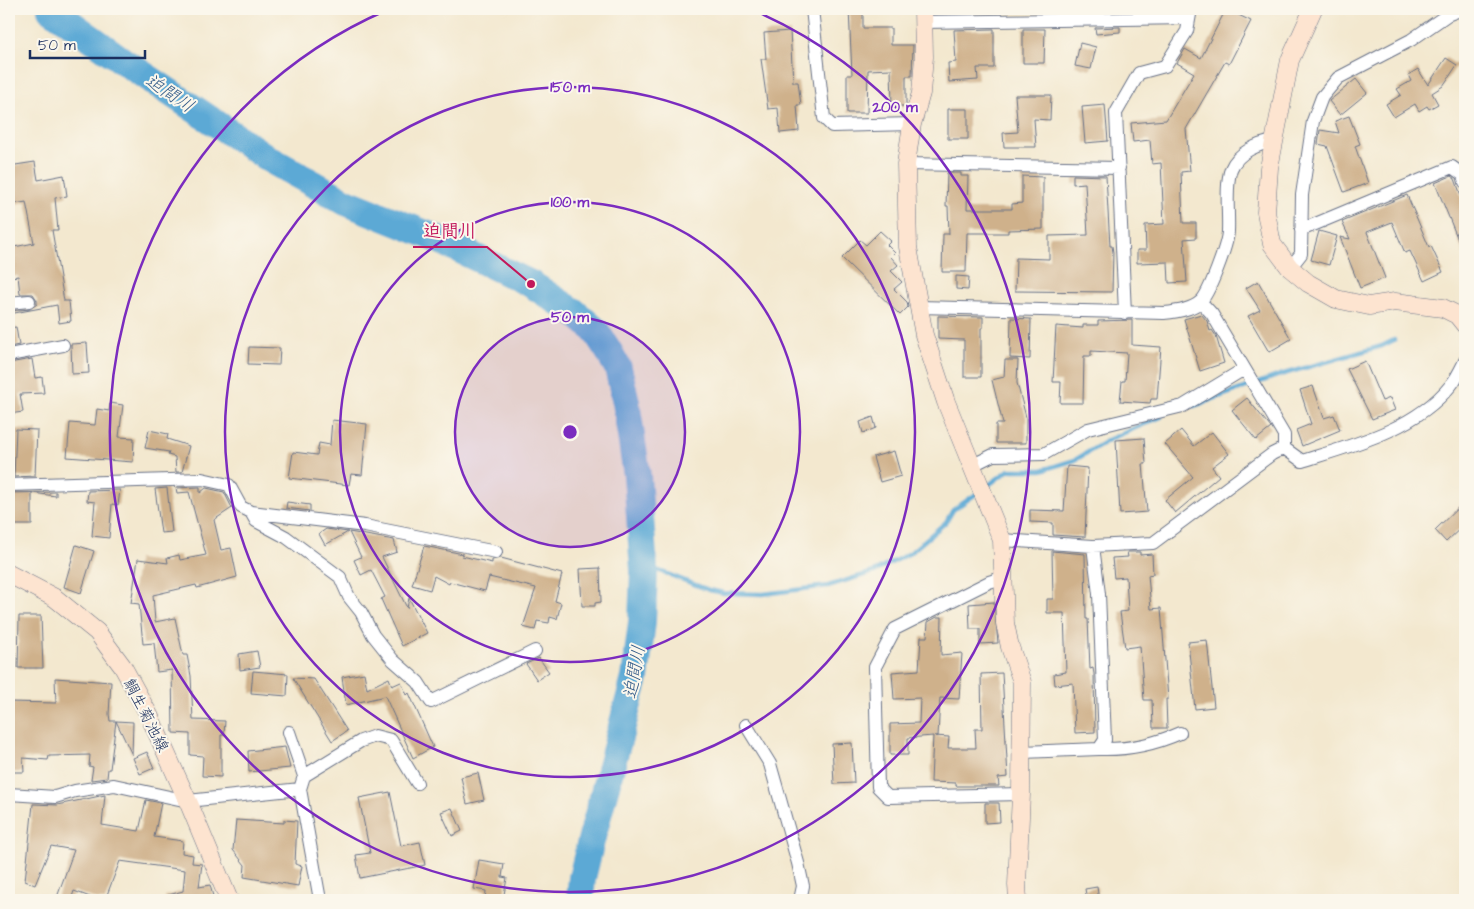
<svg xmlns="http://www.w3.org/2000/svg" width="1474" height="909" font-family="'Architects Daughter','Klee One',sans-serif">
	<rect width="100%" height="100%" fill="#fbf7ec"/>
	<filter id="ink" filterUnits="userSpaceOnUse"><feTurbulence type="fractalNoise" baseFrequency=".02" numOctaves="2"/><feDisplacementMap in="SourceGraphic" scale="10" xChannelSelector="R" yChannelSelector="G"/><feConvolveMatrix kernelMatrix="1 2 1 2 8 2 1 2 1" color-interpolation-filters="sRGB"/></filter>
	<filter id="wash" filterUnits="userSpaceOnUse"><feTurbulence type="fractalNoise" baseFrequency=".0096" numOctaves="4" result="noise"/><feDisplacementMap in="SourceGraphic" scale="20" xChannelSelector="R" yChannelSelector="G"/><feGaussianBlur stdDeviation="1.12" result="paint"/><feColorMatrix in="noise" values="0 0 0 0 0 0 0 0 0 0 0 0 0 0 0 0 0 1.4 0 .05"/><feComposite in="paint" operator="in"/></filter>
	<g filter="url(#wash)">
		<rect width="100%" height="100%" fill="#f3e8cf"/>
		<g fill="none" stroke-linecap="round" stroke-linejoin="round">
			<!-- stream -->
			<path stroke="#5ca9d5" stroke-width="4.5" d="M 1194,406 L 1280,375 L 1382,346 L 1394,340
				M 986,487 L 1009,470 L 1042,470 L 1075,460 L 1110,439 L 1161,417
				M 644,565 L 709,590 L 724,593 L 763,594 L 828,586 L 874,572 L 910,553 L 946,522 L 953,510 L 979,492"/>
			<!-- river -->
			<path stroke="#5ca9d5" stroke-width="28" d="M 51,9 L 123,61 L 269,159 L 346,202 L 431,236 L 531,284 L 573,311 L 595,330 L 608,350 L 618,368 L 626,402 L 637,476 L 644,570 L 642,622 L 635,678 L 591,841 L 582,878 L 580,900"/>
		</g>
		<g id="blocks">
			<!-- building -->
			<path fill="#cfb18b" d="M 849,9 L 863,9 L 863,28 L 891,28 L 891,45 L 913,45 L 912,76 L 906,76 L 906,106 L 892,106 L 891,69 L 868,70 L 867,113 L 847,113 L 847,75 L 852,75 Z
				M 1226,9 L 1251,21 L 1229,64 L 1225,62 L 1186,129 L 1190,171 L 1181,172 L 1183,223 L 1196,223 L 1196,238 L 1184,239 L 1187,282 L 1169,283 L 1168,262 L 1137,263 L 1137,250 L 1146,250 L 1145,225 L 1164,224 L 1161,163 L 1152,164 L 1150,140 L 1133,142 L 1131,123 L 1166,120 L 1194,73 L 1177,63 L 1185,49 L 1201,58 Z
				M 1120,27 L 1120,32 L 1096,34 L 1095,28 Z
				M 994,29 L 994,68 L 977,68 L 978,80 L 949,82 L 948,63 L 956,62 L 954,30 Z
				M 1023,29 L 1045,29 L 1044,63 L 1023,63 Z
				M 790,31 L 793,82 L 798,82 L 801,105 L 797,105 L 799,131 L 780,133 L 778,108 L 768,109 L 761,59 L 766,59 L 764,33 Z
				M 1080,43 L 1096,47 L 1091,69 L 1075,66 Z
				M 1446,58 L 1457,65 L 1443,86 L 1432,93 L 1438,104 L 1429,109 L 1427,106 L 1419,111 L 1415,104 L 1394,117 L 1386,104 L 1401,95 L 1397,89 L 1411,81 L 1408,75 L 1418,69 L 1428,85 Z
				M 1356,79 L 1367,93 L 1340,115 L 1329,101 Z
				M 1015,95 L 1051,95 L 1050,120 L 1034,119 L 1036,147 L 1004,147 L 1003,133 L 1018,132 Z
				M 1105,105 L 1108,141 L 1085,143 L 1082,107 Z
				M 948,109 L 968,109 L 968,139 L 948,139 Z
				M 1349,116 L 1360,144 L 1355,146 L 1368,183 L 1344,192 L 1327,146 L 1318,144 L 1320,130 L 1339,133 L 1335,121 Z
				M 35,162 L 38,180 L 64,175 L 67,196 L 55,198 L 58,230 L 52,230 L 64,301 L 69,301 L 71,321 L 59,323 L 57,305 L 9,314 L 9,311 L 30,309 L 37,304 L 37,300 L 33,294 L 20,294 L 18,276 L 11,277 L 9,260 L 9,248 L 34,243 L 26,202 L 9,205 L 9,166 Z
				M 947,173 L 961,173 L 961,176 L 968,176 L 967,209 L 1012,209 L 1012,204 L 1022,203 L 1022,176 L 1043,177 L 1043,229 L 1008,230 L 1008,233 L 967,233 L 966,272 L 942,272 L 943,234 L 949,234 L 948,206 L 946,206 Z
				M 1073,175 L 1106,176 L 1110,246 L 1112,246 L 1113,252 L 1112,292 L 1015,291 L 1016,258 L 1049,259 L 1049,236 L 1088,235 L 1085,183 L 1073,184 Z
				M 1451,176 L 1455,179 L 1465,206 L 1465,257 L 1435,183 Z
				M 1407,195 L 1429,247 L 1431,246 L 1443,272 L 1424,281 L 1410,251 L 1405,253 L 1392,222 L 1367,232 L 1385,278 L 1360,288 L 1340,237 L 1350,239 L 1342,222 Z
				M 880,231 L 891,241 L 887,245 L 895,253 L 891,257 L 898,265 L 891,271 L 902,282 L 894,289 L 907,302 L 908,307 L 900,315 L 842,258 L 860,240 L 866,245 Z
				M 1319,231 L 1337,236 L 1329,265 L 1311,260 Z
				M 956,276 L 969,277 L 968,290 L 956,289 Z
				M 1258,281 L 1291,339 L 1269,352 L 1248,316 L 1260,310 L 1246,288 Z
				M 1201,314 L 1207,321 L 1210,331 L 1212,330 L 1216,336 L 1224,363 L 1200,371 L 1184,319 Z
				M 938,316 L 983,317 L 983,328 L 981,328 L 981,377 L 964,377 L 964,340 L 938,339 Z
				M 1011,318 L 1031,319 L 1030,359 L 1010,358 Z
				M 1132,320 L 1132,345 L 1161,347 L 1157,399 L 1151,399 L 1150,403 L 1120,401 L 1122,381 L 1125,381 L 1127,353 L 1091,351 L 1091,356 L 1084,356 L 1083,403 L 1060,403 L 1061,382 L 1053,382 L 1056,326 L 1083,328 L 1083,325 L 1098,325 L 1098,321 Z
				M 16,327 L 19,345 L 9,347 L 9,328 Z
				M 87,343 L 89,373 L 72,374 L 71,344 Z
				M 249,347 L 280,348 L 279,365 L 248,364 Z
				M 32,359 L 35,378 L 42,377 L 44,393 L 20,394 L 23,412 L 9,414 L 9,363 Z
				M 1005,360 L 1018,360 L 1017,383 L 1026,417 L 1026,443 L 996,443 L 996,424 L 1003,424 L 992,380 L 1004,377 Z
				M 1365,361 L 1382,401 L 1390,398 L 1395,410 L 1372,419 L 1347,369 Z
				M 1313,386 L 1324,418 L 1334,415 L 1340,430 L 1302,446 L 1296,430 L 1311,424 L 1300,390 Z
				M 1247,398 L 1271,428 L 1256,440 L 1232,410 Z
				M 110,403 L 123,405 L 119,437 L 134,438 L 133,462 L 67,457 L 70,423 L 95,425 L 97,409 L 109,411 Z
				M 873,417 L 876,428 L 863,433 L 860,422 Z
				M 332,420 L 367,424 L 362,475 L 351,474 L 349,485 L 289,478 L 293,452 L 317,455 L 319,443 L 330,445 Z
				M 16,429 L 37,430 L 35,476 L 14,477 Z
				M 149,430 L 168,434 L 167,439 L 189,446 L 182,472 L 176,472 L 175,457 L 168,455 L 169,452 L 145,448 Z
				M 1181,430 L 1194,446 L 1212,432 L 1229,454 L 1212,467 L 1219,476 L 1175,513 L 1165,500 L 1193,477 L 1165,444 Z
				M 1144,438 L 1146,464 L 1143,464 L 1147,512 L 1120,514 L 1116,440 Z
				M 894,451 L 901,476 L 880,482 L 873,457 Z
				M 1067,466 L 1088,468 L 1085,537 L 1053,535 L 1053,523 L 1030,522 L 1030,510 L 1064,511 Z
				M 200,487 L 200,493 L 206,488 L 224,492 L 232,508 L 214,520 L 221,550 L 231,548 L 237,577 L 197,588 L 196,585 L 153,595 L 155,622 L 175,618 L 183,655 L 187,655 L 191,676 L 193,720 L 225,721 L 224,735 L 221,735 L 221,777 L 202,776 L 203,756 L 190,755 L 190,734 L 173,733 L 172,670 L 157,672 L 154,643 L 143,644 L 139,604 L 131,603 L 138,559 L 168,563 L 167,558 L 179,555 L 180,560 L 206,555 L 189,492 L 177,493 L 176,488 Z
				M 167,488 L 172,532 L 161,533 L 155,489 Z
				M 120,490 L 118,505 L 112,504 L 109,538 L 92,536 L 95,502 L 87,501 L 88,491 Z
				M 56,492 L 56,496 L 32,493 L 32,525 L 9,525 L 9,493 Z
				M 1465,501 L 1465,524 L 1446,542 L 1435,530 Z
				M 287,502 L 310,505 L 310,511 L 286,508 Z
				M 326,529 L 348,532 L 325,545 L 319,534 Z
				M 349,532 L 394,540 L 397,552 L 382,557 L 407,608 L 409,598 L 427,633 L 402,646 L 381,599 L 385,597 L 371,570 L 361,575 L 354,560 L 361,557 Z
				M 76,545 L 94,551 L 81,593 L 64,587 Z
				M 424,546 L 463,554 L 462,556 L 492,563 L 492,560 L 501,558 L 562,574 L 555,601 L 561,603 L 557,619 L 550,617 L 549,623 L 537,621 L 535,630 L 523,627 L 536,588 L 489,577 L 485,591 L 450,582 L 449,584 L 434,576 L 430,590 L 412,585 Z
				M 1052,551 L 1085,554 L 1086,619 L 1088,619 L 1090,669 L 1093,668 L 1094,674 L 1095,732 L 1075,733 L 1073,683 L 1055,685 L 1054,674 L 1066,672 L 1064,613 L 1047,613 L 1047,599 L 1053,599 Z
				M 1127,552 L 1140,552 L 1140,555 L 1152,554 L 1153,574 L 1148,575 L 1151,609 L 1161,608 L 1168,699 L 1166,699 L 1167,728 L 1153,728 L 1152,700 L 1144,700 L 1140,646 L 1125,648 L 1120,612 L 1128,611 L 1126,577 L 1114,578 L 1112,558 L 1128,557 Z
				M 600,568 L 601,602 L 595,603 L 595,606 L 582,606 L 580,569 Z
				M 994,602 L 998,643 L 980,644 L 980,629 L 970,629 L 969,604 Z
				M 19,616 L 41,616 L 43,668 L 18,668 Z
				M 937,617 L 942,617 L 941,655 L 962,653 L 959,699 L 940,698 L 938,736 L 935,736 L 949,737 L 948,748 L 976,748 L 975,729 L 982,729 L 981,674 L 1002,673 L 1008,777 L 998,778 L 999,786 L 956,786 L 956,783 L 931,782 L 933,736 L 908,738 L 908,755 L 890,755 L 890,724 L 919,723 L 920,698 L 894,699 L 892,672 L 919,670 L 921,637 L 927,637 L 928,622 Z
				M 1207,640 L 1214,707 L 1195,709 L 1188,642 Z
				M 257,651 L 260,667 L 240,670 L 239,654 Z
				M 539,658 L 549,672 L 537,680 L 526,664 Z
				M 253,671 L 288,674 L 287,696 L 251,693 Z
				M 364,673 L 367,689 L 389,678 L 392,686 L 401,682 L 407,695 L 409,693 L 433,747 L 413,758 L 385,696 L 346,705 L 342,677 Z
				M 55,678 L 111,682 L 109,714 L 110,721 L 116,721 L 110,769 L 108,769 L 107,778 L 91,780 L 93,767 L 89,766 L 90,755 L 49,756 L 48,760 L 23,758 L 24,772 L 9,772 L 9,702 L 56,703 Z
				M 293,678 L 314,679 L 347,731 L 332,741 Z
				M 116,721 L 133,722 L 132,755 Z
				M 852,743 L 854,783 L 834,784 L 832,744 Z
				M 285,747 L 290,768 L 249,772 L 248,751 Z
				M 147,752 L 154,768 L 140,774 L 133,758 Z
				M 478,773 L 484,800 L 467,804 L 461,777 Z
				M 390,792 L 401,846 L 420,842 L 425,865 L 360,878 L 356,855 L 370,853 L 359,798 Z
				M 105,795 L 102,825 L 139,831 L 146,800 L 161,803 L 154,837 L 183,841 L 182,853 L 193,855 L 192,863 L 202,864 L 199,887 L 210,885 L 214,900 L 166,900 L 165,896 L 183,891 L 185,870 L 120,861 L 105,900 L 98,900 L 74,891 L 71,900 L 56,900 L 74,850 L 51,846 L 35,885 L 25,881 L 33,804 L 57,805 Z
				M 985,803 L 999,803 L 1000,822 L 985,823 Z
				M 452,808 L 462,831 L 452,836 L 441,812 Z
				M 236,820 L 284,823 L 284,820 L 297,821 L 295,864 L 302,866 L 298,886 L 244,877 L 245,865 L 233,850 Z
				M 479,860 L 504,864 L 502,877 L 507,878 L 503,900 L 485,900 L 486,891 L 474,889 Z
				M 1097,887 L 1099,900 L 1087,900 L 1085,889 Z"/>
		</g>
	</g>
	<g filter="url(#ink)">
		<use href="#blocks" fill-opacity="0" stroke="#677086" stroke-width="1"/>
		<g fill="none" stroke-linecap="round" stroke-linejoin="round">
			<!-- street casing -->
			<g stroke="#677086" stroke-width="14">
				<path id="street" d="M 812,9 L 824,118 L 832,126 L 912,124
					M 923,22 L 1189,18
					M 906,164 L 1119,168
					M 1301,230 L 1452,167 L 1463,175 L 1465,182
					M 1290,268 L 1301,254 L 1302,195 L 1313,121 L 1322,97 L 1338,78 L 1411,40 L 1447,15 L 1463,9
					M 1201,302 L 1212,314 L 1284,435 L 1284,448
					M 9,303 L 29,301
					M 918,307 L 1164,313 C 1175,312 1191,310 1200,302 C 1209,295 1228,243 1228,231 C 1229,213 1225,185 1231,169 C 1238,152 1258,144 1274,141
					M 1125,313 L 1116,113 L 1139,73 L 1165,66 L 1187,31 L 1191,9
					M 9,355 L 63,345
					M 1284,448 L 1302,461 C 1354,445 1416,429 1451,385 C 1457,378 1461,369 1465,361
					M 971,466 L 993,455 L 1044,454 L 1088,429 L 1183,406 L 1244,369
					M 9,485 L 202,479 L 229,485 L 241,507 L 251,512 L 365,526 L 496,552
					M 251,512 L 256,521 L 286,537 L 340,577 L 349,597 L 361,612 L 373,635 L 393,660 L 418,682 L 431,702 L 535,651
					M 1002,540 L 1093,546 L 1153,543 L 1272,454 L 1284,448
					M 1005,577 L 989,582 L 895,629 L 875,667 L 878,787 L 888,797 L 1021,794
					M 746,725 L 770,764 L 798,863 L 803,886 L 800,900
					M 289,732 L 304,776
					M 1099,749 C 1127,750 1155,744 1180,733
					M 1022,752 L 1099,749 L 1105,740 L 1099,594 L 1093,546
					M 9,794 L 55,797 L 75,791 L 114,785 L 188,801 L 300,789
					M 320,900 L 300,789 L 304,776 L 361,741 L 375,736 L 391,740 L 417,783"/>
			</g>
			<!-- secondary casing -->
			<g stroke="#677086" stroke-width="19">
				<path id="secondary" d="M 923,9 L 924,57 L 921,93 L 912,124 L 906,164 L 908,247 L 924,335 L 946,402 L 1002,540 L 1005,623 L 1010,647 L 1022,682 L 1021,794 L 1017,885 L 1018,900
					M 1313,9 L 1290,60 L 1269,168 L 1266,212 L 1272,244 L 1290,268 L 1308,283 L 1336,299 L 1369,306 L 1395,302 L 1443,308 L 1457,315 L 1465,325
					M 9,574 L 55,598 L 97,632 L 123,667 L 149,715 L 190,806 L 229,900"/>
			</g>
			<!-- street -->
			<use href="#street" stroke="#fff" stroke-width="12"/>
			<!-- secondary -->
			<use href="#secondary" stroke="#fde4d0" stroke-width="18"/>
		</g>
	</g>
	<!-- distance rings -->
	<circle cx="570" cy="432" r="115" fill="#7b2cbf" fill-opacity=".12"/>
	<g fill="none" stroke="#7b2cbf" stroke-width="2.5">
		<circle cx="570" cy="432" r="115"/>
		<circle cx="570" cy="432" r="230"/>
		<circle cx="570" cy="432" r="345"/>
		<path d="M753 10A460 460 0 1 1 387 10"/>
	</g>
	<g text-anchor="middle" stroke-width="4" stroke-linejoin="round" paint-order="stroke">
		<!-- street labels -->
		<g font-size="16" fill="#1b2f5e" stroke="#fbf7ec">
			<text transform="translate(147 715) rotate(63)" y="6">鯛生菊池線</text>
		</g>
		<!-- water labels -->
		<g font-size="18" font-style="italic" fill="#325a88" stroke="#fbf7ec">
			<text transform="translate(170 93) rotate(34)" y="6">迫間川</text>
			<text transform="translate(634 672) rotate(-80)" y="6">迫間川</text>
		</g>
	</g>
	<circle cx="570" cy="432" r="8" fill="#7b2cbf" stroke="#fbf7ec" stroke-width="2.5"/>
	<g font-size="15" text-anchor="middle" font-weight="bold" fill="#7b2cbf" stroke="#fbf7ec" stroke-width="4" stroke-linejoin="round" paint-order="stroke">
		<text x="570" y="92">150 m</text>
		<text x="895" y="112">200 m</text>
		<text x="570" y="207">100 m</text>
		<text x="570" y="322">50 m</text>
	</g>
	<!-- callouts -->
	<path fill="none" stroke="#c2185b" stroke-width="2" d="M531 284L487 247H413"/>
	<circle fill="#c2185b" stroke="#fbf7ec" stroke-width="2" cx="531" cy="284" r="5"/>
	<g font-size="18" text-anchor="middle" font-weight="bold" fill="#c2185b" stroke="#fbf7ec" stroke-width="4" stroke-linejoin="round" paint-order="stroke">
		<text x="450" y="237">迫間川</text>
	</g>
	<!-- margin -->
	<rect width="1474" height="909" fill="none" stroke="#fbf7ec" stroke-width="30"/>
	<!-- scale -->
	<path d="M30 50v8h115v-8" fill="none" stroke="#1b2f5e" stroke-width="2.5"/>
	<text x="38" y="50" font-size="15" fill="#1b2f5e" stroke="#fbf7ec" stroke-width="4" paint-order="stroke">50 m</text>
</svg>
